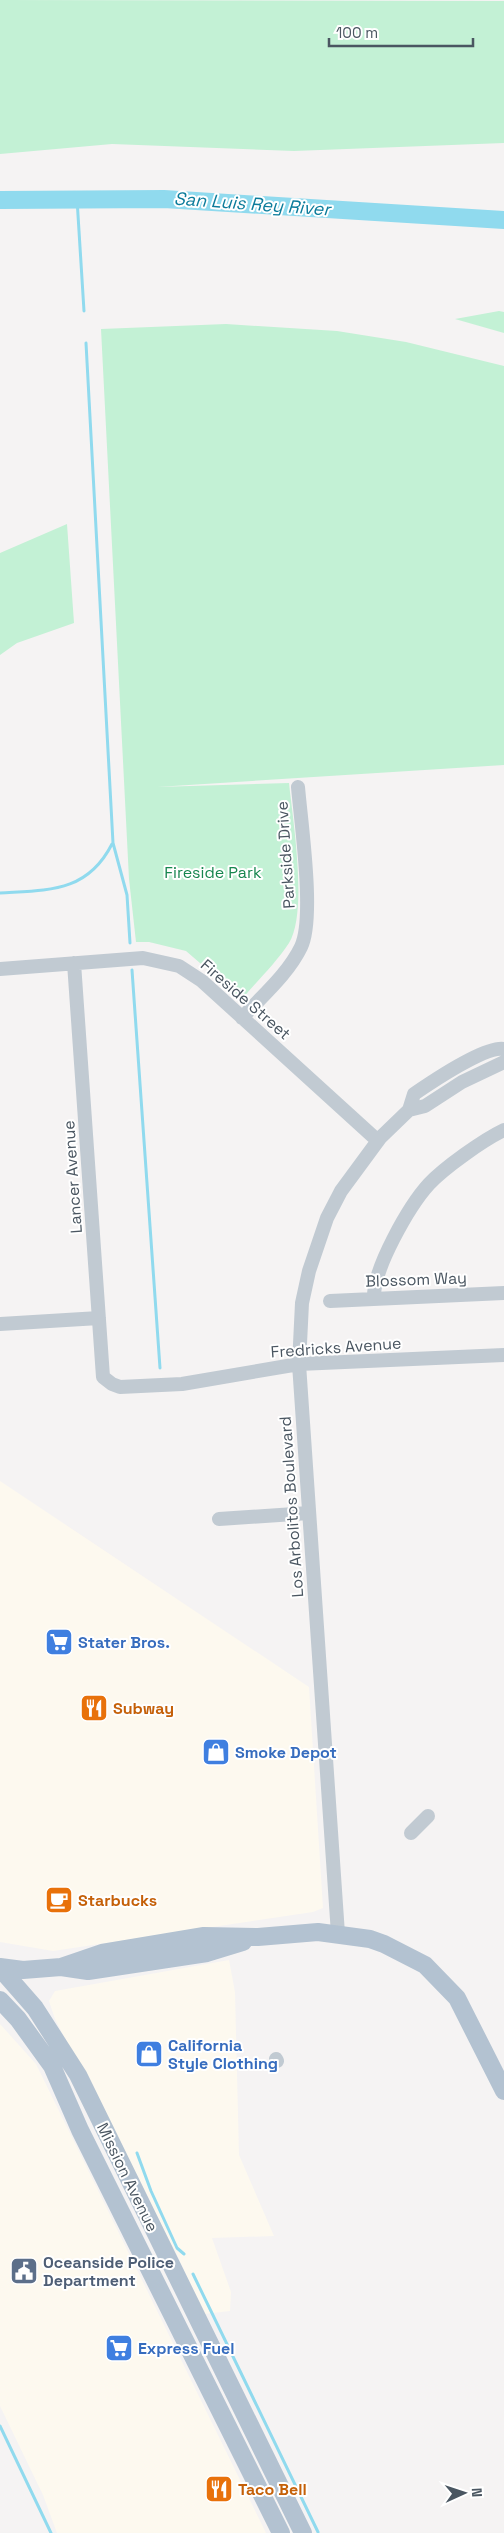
<svg xmlns="http://www.w3.org/2000/svg" width="504" height="2533" font-family="'Space Grotesk',sans-serif">
	<rect width="100%" height="100%" fill="#f5f3f3"/>
	<!-- commercial -->
	<path fill="#fdf9ef" d="M 0,1481 L 309,1687 L 323,1908 L 313,1912 L 53,1951 L 0,1942 Z
		M 229,1960 L 235,1992 L 239,2155 L 274,2236 L 212,2238 L 231,2292 L 230,2311 L 204,2314 L 178,2257 L 55,2019 L 49,2001 L 55,1991 Z
		M 0,2024 L 36,2064 L 266,2533 L 57,2533 L 43,2495 L 0,2406 Z"/>
	<!-- green -->
	<path fill="#c3f1d5" d="M 0,0 L 504,1 L 504,143 L 294,151 L 112,144 L 0,154 Z
		M 499,311 L 504,312 L 504,333 L 455,319 Z
		M 226,324 L 337,331 L 406,342 L 504,366 L 504,765 L 157,787 L 289,783 C 293,821 308,912 289,943 C 276,963 257,981 242,999 L 186,951 L 149,942 L 136,942 L 129,879 L 101,329 Z
		M 67,524 L 74,623 L 17,643 L 0,655 L 0,553 Z"/>
	<g fill="none" stroke-linecap="round" stroke-linejoin="round">
		<!-- stream -->
		<path stroke="#90daee" stroke-width="3" d="M 77,199 L 84,311
			M 86,343 L 113,843 L 127,895 L 130,943
			M 0,893 C 48,890 87,893 112,844
			M 132,970 L 160,1368
			M 137,2153 L 151,2191 L 177,2248 L 184,2254
			M 193,2274 L 318,2532
			M 0,2426 L 51,2533"/>
		<!-- river -->
		<path stroke="#90daee" stroke-width="18" d="M 0,200 L 164,199 L 504,220"/>
		<!-- minor -->
		<path stroke="#c1cad2" stroke-width="14" d="M 74,963 L 103,1377 L 112,1384 L 120,1387 L 182,1384 L 299,1364 L 504,1355
			M 0,969 L 143,958 L 179,966 L 202,981 L 378,1141
			M 242,1018 C 262,996 288,974 301,947 C 315,918 301,823 298,787
			M 409,1110 L 414,1094 C 430,1083 486,1045 504,1049
			M 374,1298 C 373,1269 409,1206 429,1184 C 444,1168 483,1140 504,1130
			M 330,1301 L 504,1293
			M 0,1324 L 99,1318
			M 219,1519 L 309,1513
			M 411,1833 L 428,1816
			M 338,1934 L 299,1364 L 302,1303 L 309,1271 L 327,1218 L 341,1191 L 380,1138 L 409,1110 L 425,1106 L 462,1082 L 504,1062
			M 276,2059 L 277,2061"/>
		<!-- major -->
		<path stroke="#b3c2d1" stroke-width="18" d="M 0,1967 L 23,1970 L 61,1967 L 88,1971 L 207,1953 L 243,1942
			M 61,1967 L 102,1953 L 204,1936 L 258,1937 L 318,1932 L 370,1939 L 384,1944 L 425,1965 L 457,1998 L 504,2091
			M 0,1968 L 35,2008 L 78,2075 L 303,2533
			M 0,2000 L 18,2019 L 52,2066 L 80,2130 L 281,2533"/>
	</g>
	<!-- icons -->
	<defs>
		<g id="supermarket-square" transform="scale(1.4375)"><rect x="-9" y="-9" width="18" height="18" rx="4" fill="#3f7fe0" stroke="#fff"/><path d="M-6-5.5h2.5l.6 2H6L4.5 2H-2.5L-4.4-4H-6ZM-1.5 3.2a1.3 1.3 0 1 0 .1 0ZM3 3.2a1.3 1.3 0 1 0 .1 0Z" fill="#fff"/></g>
		<g id="restaurant-square" transform="scale(1.4375)"><rect x="-9" y="-9" width="18" height="18" rx="4" fill="#e8710a" stroke="#fff"/><path d="M-5-6h1v4h1v-4h1v4h1v-4h1v5L-1.5 .5V6h-2V.5L-5-1ZM5-6V6H3V1.5H1.5Q1.5-4 5-6Z" fill="#fff"/></g>
		<g id="shop-square" transform="scale(1.4375)"><rect x="-9" y="-9" width="18" height="18" rx="4" fill="#3f7fe0" stroke="#fff"/><path d="M-5-2.5h2.3a2.7 3.5 0 0 1 5.4 0H5L5.5 6h-11ZM-1.5-2.5h3a1.5 2.3 0 0 0-3 0Z" fill="#fff"/></g>
		<g id="cafe-square" transform="scale(1.4375)"><rect x="-9" y="-9" width="18" height="18" rx="4" fill="#e8710a" stroke="#fff"/><path d="M-5.5-4.5H6V0H3Q3 3.5 0 3.5H-2.5Q-5.5 3.5-5.5 0ZM3-3.2v2h1.7v-2ZM-6 4.5H4V6H-6Z" fill="#fff"/></g>
		<g id="civic-square" transform="scale(1.4375)"><rect x="-9" y="-9" width="18" height="18" rx="4" fill="#5c6f8a" stroke="#fff"/><path d="M-.6-6.5H3V-4.5H.6V-3L4-1V1h2V6H-6V1h2V-1L-.6-3ZM-1.2 2.5V6h2.4V2.5Z" fill="#fff"/></g>
	</defs>
	<g fill-rule="evenodd">
		<use href="#supermarket-square" x="59" y="1642"/>
		<use href="#restaurant-square" x="94" y="1708"/>
		<use href="#shop-square" x="216" y="1752"/>
		<use href="#cafe-square" x="59" y="1900"/>
		<use href="#shop-square" x="149" y="2054"/>
		<use href="#civic-square" x="24" y="2271"/>
		<use href="#supermarket-square" x="119" y="2348"/>
		<use href="#restaurant-square" x="219" y="2489"/>
	</g>
	<g text-anchor="middle" stroke-width="4" stroke-linejoin="round" paint-order="stroke">
		<!-- street labels -->
		<g font-size="16" fill="#4a5661" stroke="#fff">
			<text transform="translate(285 855) rotate(-94)" y="6">Parkside Drive</text>
			<text transform="translate(246 999) rotate(41)" y="6">Fireside Street</text>
			<text transform="translate(72 1177) rotate(-94)" y="6">Lancer Avenue</text>
			<text transform="translate(416 1279) rotate(-2)" y="6">Blossom Way</text>
			<text transform="translate(336 1347) rotate(-4)" y="6">Fredricks Avenue</text>
			<text transform="translate(291 1507) rotate(-94)" y="6">Los Arbolitos Boulevard</text>
			<text transform="translate(128 2177) rotate(64)" y="6">Mission Avenue</text>
		</g>
		<!-- park labels -->
		<g font-size="16" fill="#17864f" stroke="#fff">
			<text x="213" y="878">Fireside Park</text>
		</g>
		<!-- shop labels -->
		<g font-size="16" font-weight="bold" fill="#366cbe" stroke="#fff" text-anchor="start">
			<text x="78" y="1648">Stater Bros.</text>
			<text x="235" y="1758">Smoke Depot</text>
			<text x="168" y="2051">California<tspan x="168" dy="18">Style Clothing</tspan></text>
			<text x="138" y="2354">Express Fuel</text>
		</g>
		<!-- food labels -->
		<g font-size="16" font-weight="bold" fill="#c56008" stroke="#fff" text-anchor="start">
			<text x="113" y="1714">Subway</text>
			<text x="78" y="1906">Starbucks</text>
			<text x="238" y="2495">Taco Bell</text>
		</g>
		<!-- service labels -->
		<g font-size="16" font-weight="bold" fill="#4e5e75" stroke="#fff" text-anchor="start">
			<text x="43" y="2268">Oceanside Police<tspan x="43" dy="18">Department</tspan></text>
		</g>
		<!-- water labels -->
		<g font-size="18" font-style="italic" fill="#0c7c9b" stroke="#fff">
			<text transform="translate(252 204) rotate(4)" y="6">San Luis Rey River</text>
		</g>
	</g>
	<!-- north arrow -->
	<g transform="translate(464 2493) rotate(87)" stroke="#ffffff" stroke-width="4" paint-order="stroke">
	<path d="M0-4L9 19L0 12L-9 19Z" fill="#4a5661"/>
	<text y="-8" font-size="14" font-weight="bold" text-anchor="middle" fill="#4a5661">N</text>
	</g>
	<!-- scale -->
	<path d="M329 38v8h144v-8" fill="none" stroke="#4a5661" stroke-width="2.5"/>
	<text x="336" y="38" font-size="15" fill="#4a5661" stroke="#ffffff" stroke-width="4" paint-order="stroke">100 m</text>
</svg>
